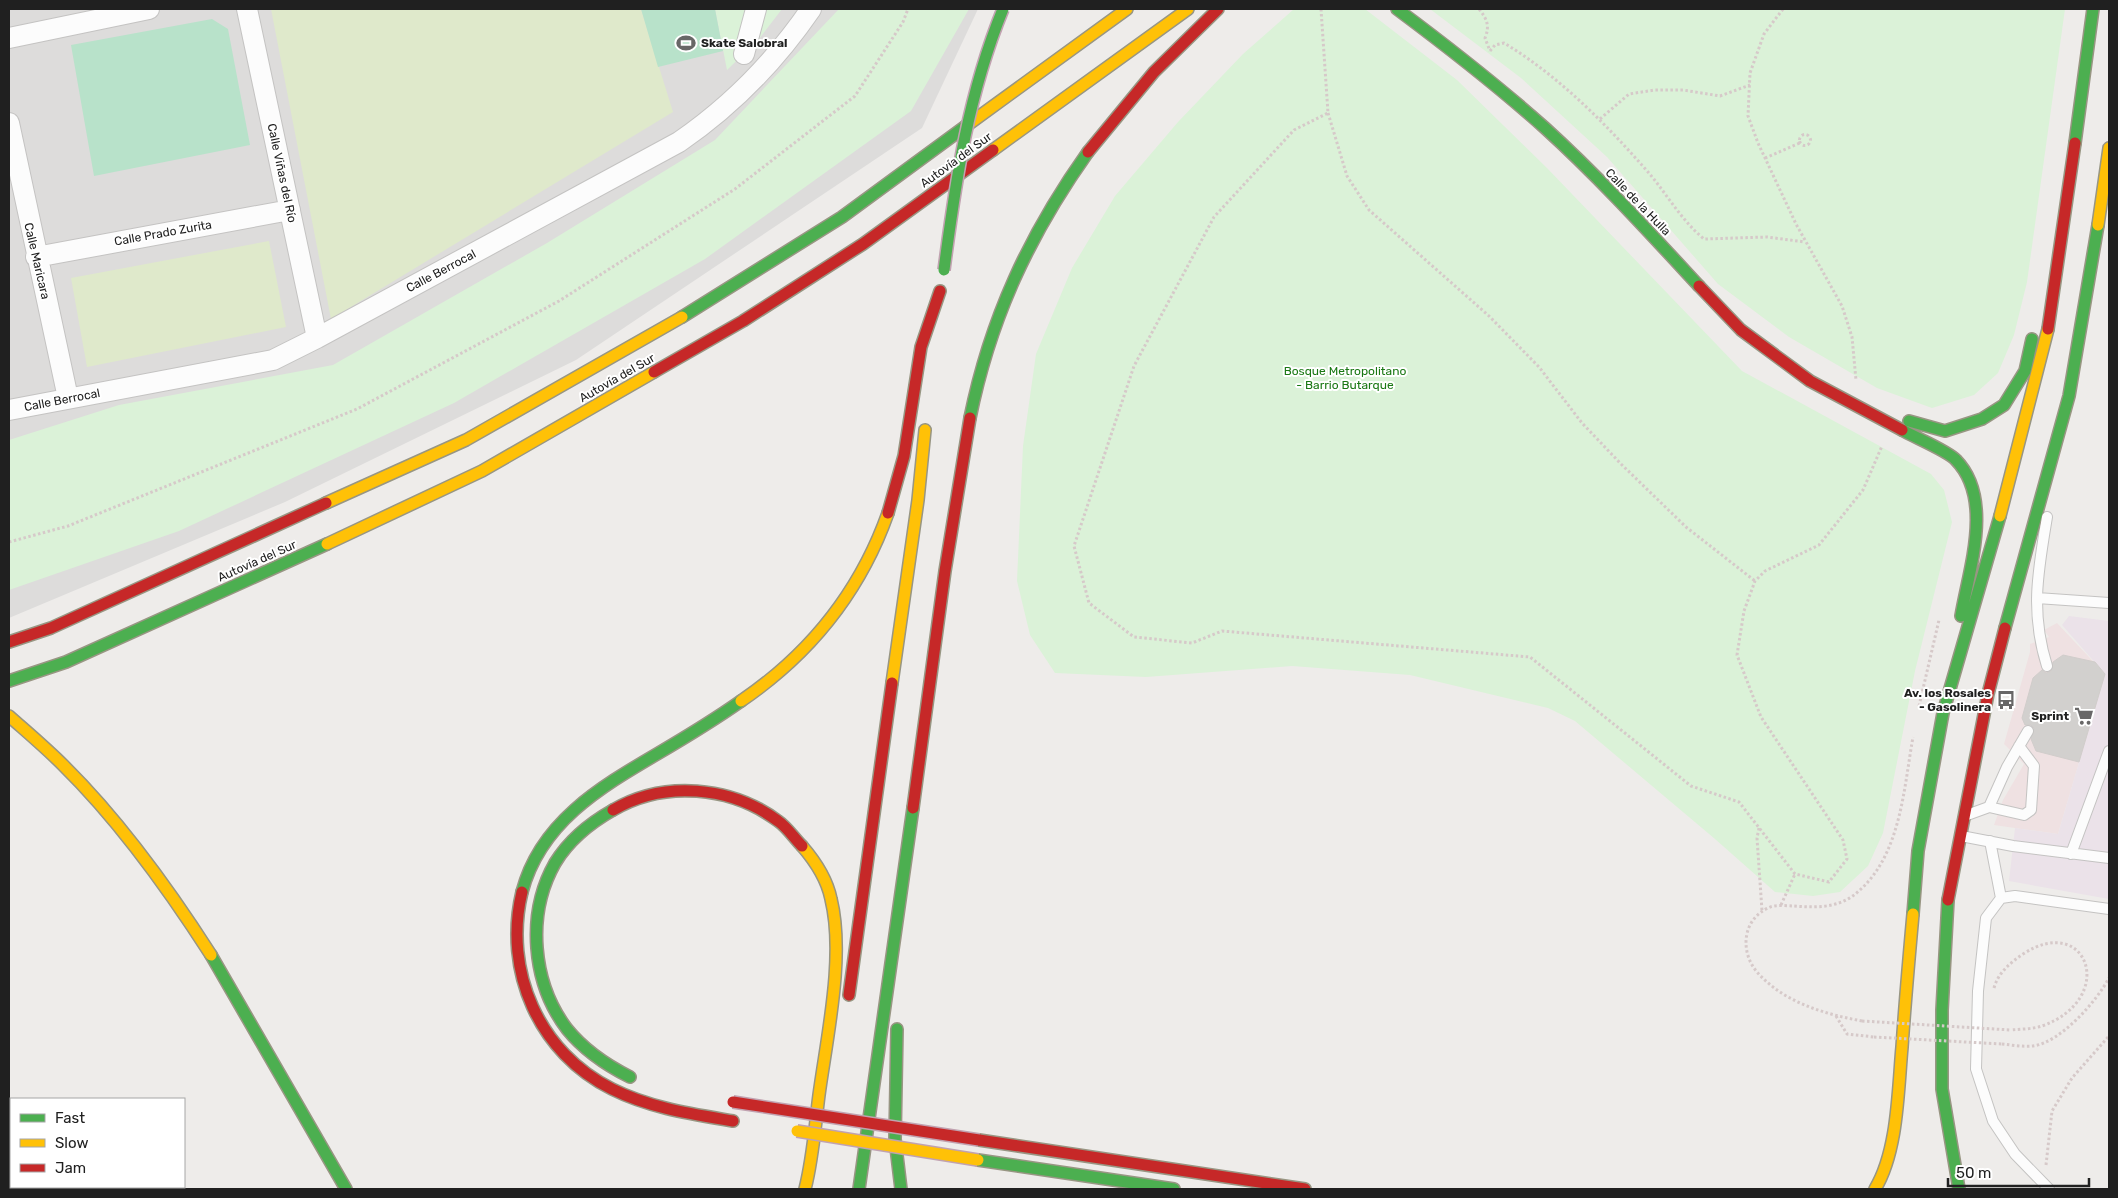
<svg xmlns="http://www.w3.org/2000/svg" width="2118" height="1198" font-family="Rubik,sans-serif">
	<rect width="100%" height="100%" fill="#eeecea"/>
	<!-- residential -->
	<path fill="#dddcdb" d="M 9,9 L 978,9 L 922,128 L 576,360 L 285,502 L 9,618 Z"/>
	<!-- commercial -->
	<path fill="#efe1e2" d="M 2057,623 L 2105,674 L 2058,834 L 1994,825 L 2003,800 L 2024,764 L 2004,744 L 2030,652 L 2030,644 L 2049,637 L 2044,630 Z"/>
	<!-- industrial -->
	<path fill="#ebe2e9" d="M 2069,616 L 2109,621 L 2109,899 L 2009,881 L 2015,828 L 2058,834 L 2105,674 L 2062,625 Z"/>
	<!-- grass -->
	<path fill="#dfe9cb" d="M 271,9 L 641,9 L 673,112 L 331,319 Z
		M 269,241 L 286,327 L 87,367 L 71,278 Z"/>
	<!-- park -->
	<path fill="#dbf2d8" d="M 715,9 L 782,9 L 759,39 L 727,70 Z
		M 839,9 L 969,9 L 911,111 L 705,259 L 454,403 L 179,531 L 9,590 L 9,440 L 119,405 L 333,365 L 547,243 L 715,140 Z
		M 1294,9 L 1365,9 L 1457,80 L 1547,168 L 1742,371 L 1931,474 L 1944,490 L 1952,522 L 1915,671 L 1883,833 L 1868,866 L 1840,892 L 1813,896 L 1775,892 L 1715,839 L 1575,721 L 1548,708 L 1410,675 L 1292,666 L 1146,677 L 1055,673 L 1030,635 L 1017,581 L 1023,446 L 1036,354 L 1072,268 L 1115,196 L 1178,122 L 1243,54 Z
		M 1430,9 L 2065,9 L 2027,282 L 2014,335 L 1998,373 L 1974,395 L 1932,408 L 1877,388 L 1789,337 L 1718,284 L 1607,157 L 1521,78 Z"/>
	<!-- pitch -->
	<path fill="#b8e2ca" d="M 641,9 L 715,9 L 723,51 L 658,67 Z
		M 212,19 L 228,29 L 250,145 L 94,176 L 71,45 Z"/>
	<!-- building -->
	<path fill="#d2d0ce" stroke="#d1cdcb" d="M 2063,655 L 2095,662 L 2105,674 L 2079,762 L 2036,751 L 2031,739 L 2034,728 L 2031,725 L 2025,725 L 2022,718 L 2033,678 L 2042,670 L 2046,673 L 2051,671 L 2053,662 Z"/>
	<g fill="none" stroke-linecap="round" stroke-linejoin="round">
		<!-- lane casing -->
		<g stroke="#c4c3c2" stroke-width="12">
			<path id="lane" d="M 2037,598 L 2109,603
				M 2047,666 C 2030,612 2038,571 2047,517
				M 1989,807 L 2024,815 L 2031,810 L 2034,766 L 2019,746
				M 1967,815 L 1989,807 L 2007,767 L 2028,731
				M 1961,836 L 2013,846 L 2109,858
				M 1990,841 L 2001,898
				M 2071,854 L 2109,751
				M 2049,1189 L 2015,1154 L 1993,1121 L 1976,1069 L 1978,991 L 1986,918 L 2001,898 L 2015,896 L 2109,909"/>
		</g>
		<!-- street casing -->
		<g stroke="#c4c3c2" stroke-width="22">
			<path id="street" d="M 247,9 L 317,338
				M 9,38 L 149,9
				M 744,54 L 756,9
				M 9,123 L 68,398
				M 36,257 L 290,210
				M 9,410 L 273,360 L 317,338 L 679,142 C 730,107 776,60 811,9"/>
		</g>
		<!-- fast casing -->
		<g stroke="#989683" stroke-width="14">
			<path id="fast" d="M 1397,9 C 1448,47 1498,86 1545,128 C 1599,177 1649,232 1699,286
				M 2075,143 L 2093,9
				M 682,317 L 842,217 L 966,126
				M 970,418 C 990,319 1029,235 1088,152
				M 1909,421 L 1945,431 L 1982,419 L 2004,405 L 2025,371 L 2032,339
				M 1902,430 C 1914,437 1948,451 1956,460 C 1994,499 1969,569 1961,616
				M 2005,628 L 2069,396 L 2098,225
				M 9,681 L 66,662 L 327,544
				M 613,810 C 590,823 569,840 555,863 C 526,914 532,983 567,1029 C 584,1050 606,1065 630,1077
				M 522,892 C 540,823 599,788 657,754 C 686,737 714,720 741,701
				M 1948,900 L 1942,1010 L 1942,1089 L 1959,1189
				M 1913,914 L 1918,851 L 1943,713 L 2000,516
				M 211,955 L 346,1189
				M 897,1029 L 895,1139 L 901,1189
				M 978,1160 L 1174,1189
				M 859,1189 L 913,808"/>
		</g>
		<!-- slow casing -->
		<g stroke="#989683" stroke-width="14">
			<path id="slow" d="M 966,126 L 1127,9
				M 993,150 L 1188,9
				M 2098,225 L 2109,148
				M 326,503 L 466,440 L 682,317
				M 2000,516 L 2048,329
				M 327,544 L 482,471 L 654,372
				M 892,683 L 918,500 L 925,430
				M 741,701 C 810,654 860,592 888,513
				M 9,716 C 27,732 46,748 63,765 C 120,821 168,888 211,955
				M 802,846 C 815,861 827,879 831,899 C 845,956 827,1036 819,1095 C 815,1126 813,1158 805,1189
				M 1875,1189 C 1898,1151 1898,1090 1902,1047 C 1905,1003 1909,958 1913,914"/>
		</g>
		<!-- jam casing -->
		<g stroke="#989683" stroke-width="14">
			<path id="jam" d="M 1088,152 L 1154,72 L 1218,9
				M 1699,286 L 1741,330 L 1810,381 L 1902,430
				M 2048,329 L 2075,143
				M 654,372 L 743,321 L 863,244 L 993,150
				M 888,513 L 904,456 L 921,347 L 940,291
				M 9,642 L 51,628 L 326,503
				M 913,808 L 945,571 L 970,418
				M 613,810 C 664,780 731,786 778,821 C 787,827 794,838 802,846
				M 522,892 C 503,971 539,1053 612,1089 C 650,1108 692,1114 733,1121
				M 1948,900 L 1988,694 L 2005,628
				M 849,995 L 892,683
				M 979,1140 L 1305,1189"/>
		</g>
		<!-- path -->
		<path stroke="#d6c9c9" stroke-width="3" stroke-dasharray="2.5 2.5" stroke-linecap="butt" d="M 1321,9 L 1328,113 L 1294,130 L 1214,217 L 1134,366 L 1074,546 L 1089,603 L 1134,637 L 1192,643 L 1222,631 L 1530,657 L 1691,786 L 1739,802 L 1795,874 L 1829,882 L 1847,859 L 1843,840 L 1761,717 L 1737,655 L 1744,611 L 1755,581 L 1765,571 L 1819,545 L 1863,490 L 1882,446
			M 1479,9 C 1487,19 1490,26 1485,38 L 1490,51
			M 1783,9 L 1764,34 L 1750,73 L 1748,116 L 1758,143 L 1796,224 L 1842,306 L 1852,337 L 1856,380
			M 1490,51 L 1495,45 L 1504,43 C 1559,76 1606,124 1648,172 C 1667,194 1681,220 1704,239 L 1767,237 L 1805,242
			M 1328,113 L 1347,176 L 1369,210 L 1489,316 L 1539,367 L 1582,423 L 1621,464 L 1686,527 L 1755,581
			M 1600,119 L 1629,94 L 1655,90 L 1683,90 L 1720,96 L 1750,85
			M1799.5 140a5.5 5.5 0 1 1 11 0a5.5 5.5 0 1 1-11 0Z
			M 1765,158 L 1800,143
			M 9,542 L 68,526 L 357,409 L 559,301 L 735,189 L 855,96 L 903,22 L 908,9
			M 1919,706 L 1939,620
			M 1759,828 L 1757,838 L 1762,911
			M 1781,905 L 1795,874
			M 1994,988 C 1998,973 2010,963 2023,954 C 2088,912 2118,999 2042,1026 C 2033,1029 2021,1029 2011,1030
			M 1836,1016 L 1847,1034 L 1874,1037
			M 1862,1021 C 1824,1014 1783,1002 1757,972 C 1740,952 1742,920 1768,908 C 1775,904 1786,906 1794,906 C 1819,908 1842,908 1861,889 C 1901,852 1904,787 1913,737
			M 2002,1044 C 2012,1045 2023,1047 2033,1046 C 2061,1042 2096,1002 2109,978
			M 2046,1165 L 2052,1111 L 2072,1078 L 2109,1036"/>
		<!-- lane -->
		<use href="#lane" stroke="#fcfcfc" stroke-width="10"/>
		<!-- street -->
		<use href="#street" stroke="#fcfcfc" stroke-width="20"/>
		<!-- fast -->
		<use href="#fast" stroke="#4caf50" stroke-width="11"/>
		<!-- slow -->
		<use href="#slow" stroke="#ffc107" stroke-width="11"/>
		<!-- jam -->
		<use href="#jam" stroke="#c62828" stroke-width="11"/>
		<!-- fast-bridge casing -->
		<g stroke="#c1a2b0" stroke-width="14" stroke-linecap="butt">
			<path id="fast-bridge" d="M 944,270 C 956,178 968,95 1003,9"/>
		</g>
		<!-- slow-bridge casing -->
		<g stroke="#c1a2b0" stroke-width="14" stroke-linecap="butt">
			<path id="slow-bridge" d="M 797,1131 L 978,1160"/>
		</g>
		<!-- jam-bridge casing -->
		<g stroke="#c1a2b0" stroke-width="14" stroke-linecap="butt">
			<path id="jam-bridge" d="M 733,1102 L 979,1140"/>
		</g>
		<!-- path-bridge -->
		<path stroke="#d6c9c9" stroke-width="3" stroke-dasharray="2.5 2.5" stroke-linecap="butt" d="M 1862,1021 L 2011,1030
			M 1874,1037 L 2002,1044"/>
		<!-- fast-bridge -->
		<use href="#fast-bridge" stroke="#4caf50" stroke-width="11"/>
		<!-- slow-bridge -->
		<use href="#slow-bridge" stroke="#ffc107" stroke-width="11"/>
		<!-- jam-bridge -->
		<use href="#jam-bridge" stroke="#c62828" stroke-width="11"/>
	</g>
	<!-- icons -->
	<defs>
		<g id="stadium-bare" transform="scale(1.5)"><path d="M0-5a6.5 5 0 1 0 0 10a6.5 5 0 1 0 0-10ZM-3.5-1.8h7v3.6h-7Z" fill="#686767" stroke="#fff" stroke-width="2.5" paint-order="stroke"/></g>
		<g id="bus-bare" transform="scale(1.5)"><path d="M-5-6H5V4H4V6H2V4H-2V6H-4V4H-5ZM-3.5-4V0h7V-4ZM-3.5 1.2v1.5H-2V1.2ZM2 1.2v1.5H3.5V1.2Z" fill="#686767" stroke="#fff" stroke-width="2.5" paint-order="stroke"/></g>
		<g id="supermarket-bare" transform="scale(1.5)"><path d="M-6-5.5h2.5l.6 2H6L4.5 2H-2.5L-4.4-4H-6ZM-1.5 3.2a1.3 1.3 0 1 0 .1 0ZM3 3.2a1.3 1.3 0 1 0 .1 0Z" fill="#686767" stroke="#fff" stroke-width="2.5" paint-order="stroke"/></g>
	</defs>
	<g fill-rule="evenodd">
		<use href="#stadium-bare" x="686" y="43"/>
		<use href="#bus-bare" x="2006" y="700"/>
		<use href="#supermarket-bare" x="2084" y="716"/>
	</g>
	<g text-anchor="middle" stroke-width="4" stroke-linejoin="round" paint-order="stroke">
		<!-- poi labels -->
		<g font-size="12" font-weight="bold" fill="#202020" stroke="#fff" text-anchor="end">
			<text x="701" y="47" text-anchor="start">Skate Salobral</text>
			<text x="1991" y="697">Av. los Rosales<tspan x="1991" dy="14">- Gasolinera</tspan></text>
			<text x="2069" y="720">Sprint</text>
		</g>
		<!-- street labels -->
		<g font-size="12" fill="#202020" stroke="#fff">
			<text transform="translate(956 160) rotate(-36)" y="4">Autovía del Sur</text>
			<text transform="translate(282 173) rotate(78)" y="4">Calle Viñas del Río</text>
			<text transform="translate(1638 202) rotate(46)" y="4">Calle de la Hulla</text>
			<text transform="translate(163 233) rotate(-10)" y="4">Calle Prado Zurita</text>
			<text transform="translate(37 261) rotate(77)" y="4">Calle Maricara</text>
			<text transform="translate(441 271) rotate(-28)" y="4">Calle Berrocal</text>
			<text transform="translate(617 378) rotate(-30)" y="4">Autovía del Sur</text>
			<text transform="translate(62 400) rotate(-11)" y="4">Calle Berrocal</text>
			<text transform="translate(257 561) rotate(-24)" y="4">Autovía del Sur</text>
		</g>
		<!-- park labels -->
		<g font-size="12" fill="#1a7814" stroke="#fff">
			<text x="1345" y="375">Bosque Metropolitano<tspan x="1345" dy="14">- Barrio Butarque</tspan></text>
		</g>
	</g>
	<!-- border -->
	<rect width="2118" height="1198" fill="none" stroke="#202020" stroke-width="20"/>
	<!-- legend -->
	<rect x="10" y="1098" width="175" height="90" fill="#ffffff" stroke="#a6a6a6"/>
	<rect x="20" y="1114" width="25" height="8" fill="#4caf50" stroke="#a6a6a6"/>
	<text x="55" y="1123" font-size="15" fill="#202020">Fast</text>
	<rect x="20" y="1139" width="25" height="8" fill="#ffc107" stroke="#a6a6a6"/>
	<text x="55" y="1148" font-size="15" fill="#202020">Slow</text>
	<rect x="20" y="1164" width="25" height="8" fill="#c62828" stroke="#a6a6a6"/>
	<text x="55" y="1173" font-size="15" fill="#202020">Jam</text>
	<!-- scale -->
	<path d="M1948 1178v8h141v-8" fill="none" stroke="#202020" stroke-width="2.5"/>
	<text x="1956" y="1178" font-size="15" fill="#202020" stroke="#ffffff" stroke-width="4" paint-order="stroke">50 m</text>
</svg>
